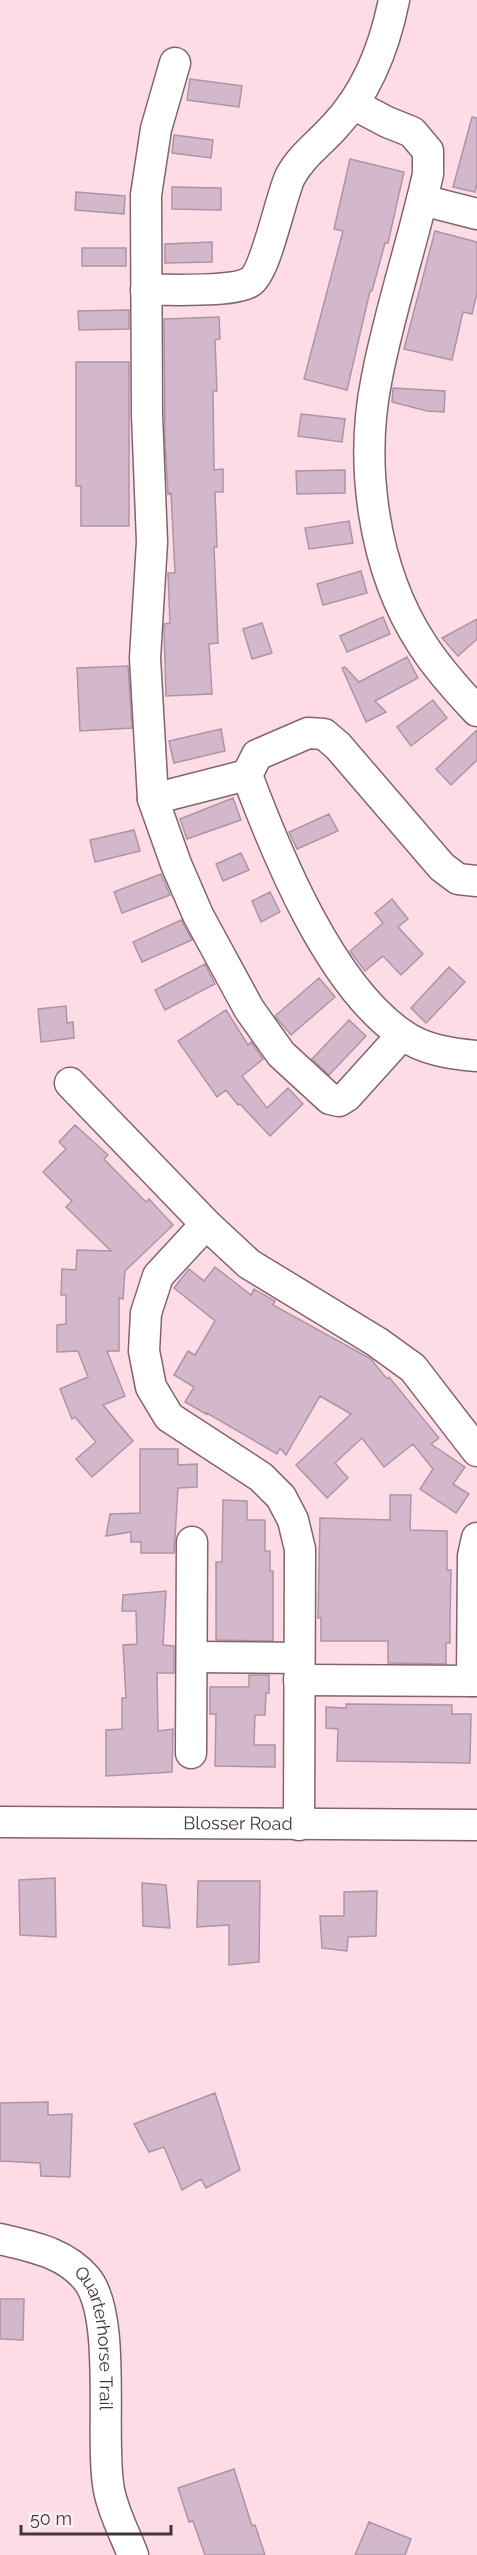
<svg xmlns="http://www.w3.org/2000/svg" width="477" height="2555" font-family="Raleway,sans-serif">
	<rect width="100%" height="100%" fill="#fedce6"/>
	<!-- building -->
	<path fill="#d3b8cb" stroke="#ad94a6" stroke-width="1.5" d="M 190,79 L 242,86 L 239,107 L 187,100 Z
		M 472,117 L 477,118 L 477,183 L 475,192 L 453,187 Z
		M 174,135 L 213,140 L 211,158 L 172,153 Z
		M 350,159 L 404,172 L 388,243 L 385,243 L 372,291 L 370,291 L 347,390 L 304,379 L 343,231 L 334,229 Z
		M 172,187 L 221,188 L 221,210 L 172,209 Z
		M 76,192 L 125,196 L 124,214 L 75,210 Z
		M 435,231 L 477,242 L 477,293 L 472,314 L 463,312 L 452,360 L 404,349 Z
		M 212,242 L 212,262 L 165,263 L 165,244 Z
		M 82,248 L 126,248 L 126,266 L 82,266 Z
		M 129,310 L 129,329 L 79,330 L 78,311 Z
		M 219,317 L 220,339 L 215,340 L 217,391 L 213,391 L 214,470 L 223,469 L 223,492 L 215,492 L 217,547 L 214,547 L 218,643 L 209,644 L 212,694 L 166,696 L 164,627 L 164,624 L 170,623 L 168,573 L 175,573 L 171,493 L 168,494 L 165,442 L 164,319 Z
		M 76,362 L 129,362 L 129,526 L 81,526 L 81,486 L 76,486 Z
		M 393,388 L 445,391 L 444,412 L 427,411 L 392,402 Z
		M 301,414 L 345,419 L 342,442 L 298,436 Z
		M 345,470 L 345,493 L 297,494 L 296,471 Z
		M 349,521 L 353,543 L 309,549 L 305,528 Z
		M 361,571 L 367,593 L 323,605 L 317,584 Z
		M 383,617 L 390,634 L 347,652 L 340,636 Z
		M 477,619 L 477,639 L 458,656 L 442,638 Z
		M 262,623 L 272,653 L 252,659 L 243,629 Z
		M 407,657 L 418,678 L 375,701 L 386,712 L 366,722 L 342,668 L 345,667 L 359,682 Z
		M 128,666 L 132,728 L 80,731 L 77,668 Z
		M 433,700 L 447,718 L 411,746 L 397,727 Z
		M 221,729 L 225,751 L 174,763 L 169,741 Z
		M 477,730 L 477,760 L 451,785 L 436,769 Z
		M 233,798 L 241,820 L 187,839 L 180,819 Z
		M 329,814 L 338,831 L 297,849 L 289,832 Z
		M 134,830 L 140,851 L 95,862 L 90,840 Z
		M 241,853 L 249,870 L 223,881 L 216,864 Z
		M 161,874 L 170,895 L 122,913 L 114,892 Z
		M 270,892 L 280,912 L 261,922 L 252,901 Z
		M 392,899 L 408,919 L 398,927 L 423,954 L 401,975 L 383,956 L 365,971 L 350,951 L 383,923 L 375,913 Z
		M 181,920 L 192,940 L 142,962 L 133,942 Z
		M 205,964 L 215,984 L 165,1010 L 155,990 Z
		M 449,967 L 465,982 L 426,1023 L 411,1008 Z
		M 319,978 L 335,997 L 291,1035 L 275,1016 Z
		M 66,1006 L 67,1023 L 73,1022 L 74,1038 L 41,1042 L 38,1009 Z
		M 226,1010 L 248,1045 L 251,1042 L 263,1059 L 242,1076 L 267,1108 L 288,1088 L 303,1104 L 270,1136 L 240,1104 L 238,1105 L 226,1090 L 217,1097 L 178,1041 Z
		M 349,1020 L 366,1036 L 329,1075 L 312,1059 Z
		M 75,1125 L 108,1155 L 104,1159 L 146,1202 L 149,1199 L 173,1225 L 125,1271 L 123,1299 L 119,1298 L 119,1351 L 107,1351 L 125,1396 L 103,1405 L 133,1441 L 92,1477 L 76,1459 L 96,1442 L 75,1417 L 72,1419 L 60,1389 L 88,1377 L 78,1351 L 57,1352 L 57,1325 L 66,1324 L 66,1295 L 61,1295 L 62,1269 L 76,1270 L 77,1250 L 111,1251 L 66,1207 L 72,1201 L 43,1172 L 66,1149 L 59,1142 Z
		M 215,1267 L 251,1295 L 254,1289 L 275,1301 L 273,1305 L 371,1359 L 387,1379 L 389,1377 L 439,1438 L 431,1444 L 465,1467 L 453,1484 L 469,1494 L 456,1513 L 420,1489 L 433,1469 L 413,1444 L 384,1467 L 362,1438 L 335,1463 L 348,1478 L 327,1498 L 296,1465 L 351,1414 L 320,1396 L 286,1455 L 280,1448 L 277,1454 L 207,1413 L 206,1414 L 185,1402 L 194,1387 L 174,1375 L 188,1351 L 195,1355 L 215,1321 L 174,1288 L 189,1269 L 204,1281 Z
		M 140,1449 L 178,1449 L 178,1465 L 197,1464 L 197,1487 L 178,1488 L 174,1553 L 141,1553 L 141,1542 L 131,1542 L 131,1532 L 106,1536 L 110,1514 L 140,1513 Z
		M 390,1495 L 411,1495 L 410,1530 L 447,1531 L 447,1570 L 451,1570 L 450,1620 L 450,1643 L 446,1643 L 446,1664 L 388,1663 L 388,1641 L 321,1641 L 321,1618 L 318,1618 L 320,1518 L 390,1520 Z
		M 223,1500 L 247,1501 L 247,1520 L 265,1520 L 265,1551 L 270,1551 L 270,1571 L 273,1571 L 273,1641 L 216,1640 L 216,1562 L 222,1562 Z
		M 166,1591 L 163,1645 L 174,1646 L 174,1673 L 157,1673 L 158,1731 L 173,1729 L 172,1772 L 106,1776 L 106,1730 L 122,1729 L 122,1698 L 126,1698 L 123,1645 L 137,1644 L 136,1611 L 122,1611 L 123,1595 Z
		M 249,1675 L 269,1675 L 269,1693 L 266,1693 L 265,1715 L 255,1715 L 254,1745 L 275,1745 L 275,1767 L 215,1766 L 216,1714 L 210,1714 L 210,1687 L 249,1687 Z
		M 346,1704 L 452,1705 L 452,1714 L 471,1714 L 470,1763 L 337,1761 L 338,1729 L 326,1728 L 326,1707 L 346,1708 Z
		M 55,1878 L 56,1937 L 20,1935 L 19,1880 Z
		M 198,1881 L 260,1881 L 259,1962 L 229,1965 L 229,1925 L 197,1927 Z
		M 142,1883 L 166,1885 L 170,1928 L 143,1926 Z
		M 377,1891 L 376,1936 L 348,1937 L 347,1951 L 322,1948 L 320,1916 L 344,1916 L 344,1892 Z
		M 215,2093 L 240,2170 L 206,2188 L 201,2179 L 182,2190 L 164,2147 L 149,2152 L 134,2124 Z
		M 48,2102 L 48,2115 L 72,2114 L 70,2177 L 41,2176 L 40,2163 L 0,2161 L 0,2103 Z
		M 0,2299 L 24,2299 L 23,2340 L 0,2339 Z
		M 234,2469 L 252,2526 L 255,2525 L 265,2555 L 205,2555 L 193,2521 L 189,2522 L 178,2488 Z
		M 369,2522 L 411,2539 L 405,2555 L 355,2555 Z"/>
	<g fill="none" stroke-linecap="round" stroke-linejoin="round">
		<!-- minor casing -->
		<g stroke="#82646d" stroke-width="33">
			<g id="minor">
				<path d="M 175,63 L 156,129 L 146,195 L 147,415 L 152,542 L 145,658 L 153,799 L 176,864 L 198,915 L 249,1009 L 281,1054 L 330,1099 L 339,1101 L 347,1096 L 402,1035"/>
				<path d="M 353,104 L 387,122 L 412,132 L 428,151 L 428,174 C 413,242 390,309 377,377 C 359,464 373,569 422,644 C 438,669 457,690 477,711"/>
				<path d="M 422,200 L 477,214"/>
				<path d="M 146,290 C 169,289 232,293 250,282 C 266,272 280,199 290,177 C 301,156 320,143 335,126 C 367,92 385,45 394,0"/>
				<path d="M 153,799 L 247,775"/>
				<path d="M 477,881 L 458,879 L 442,867 L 338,746 L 324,734 L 308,733 L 257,755 L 247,775 C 277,855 330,986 403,1035 C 424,1050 452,1054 477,1056"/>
				<path d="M 70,1083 L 206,1224 L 249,1264 L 377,1342 L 413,1368 L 477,1451"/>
				<path d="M 206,1224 L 158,1276 L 146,1313 L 144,1351 L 151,1387 L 169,1417 L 261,1477 L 281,1497 L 293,1520 L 300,1549 L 299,1825"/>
				<path d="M 192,1657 L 299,1658"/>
				<path d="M 299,1680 L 477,1681"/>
				<path d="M 472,1681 L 473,1556 L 477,1538"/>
				<path d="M 191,1753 L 192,1542"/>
				<path id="s1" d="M 0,1822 L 477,1825"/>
				<path id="s2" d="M 0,2239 C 32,2247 64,2252 86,2278 C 118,2315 99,2439 109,2490 C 113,2512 125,2534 133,2555"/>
			</g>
		</g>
		<!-- minor -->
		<use href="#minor" stroke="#fff" stroke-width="30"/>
	</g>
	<g text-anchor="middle" stroke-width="4.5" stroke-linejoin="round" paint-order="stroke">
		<!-- street labels -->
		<g font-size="18" fill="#43363a" stroke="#fdf0f3">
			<text dy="6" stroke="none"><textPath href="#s1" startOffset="238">Blosser Road</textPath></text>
			<text dy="6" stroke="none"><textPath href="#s2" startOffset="158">Quarterhorse Trail</textPath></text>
		</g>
	</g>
	<!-- scale -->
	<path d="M21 2525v9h150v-9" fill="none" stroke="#43363a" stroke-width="3"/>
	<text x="30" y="2525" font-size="18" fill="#43363a" stroke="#fdf0f3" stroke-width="4.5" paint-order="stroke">50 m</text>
</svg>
